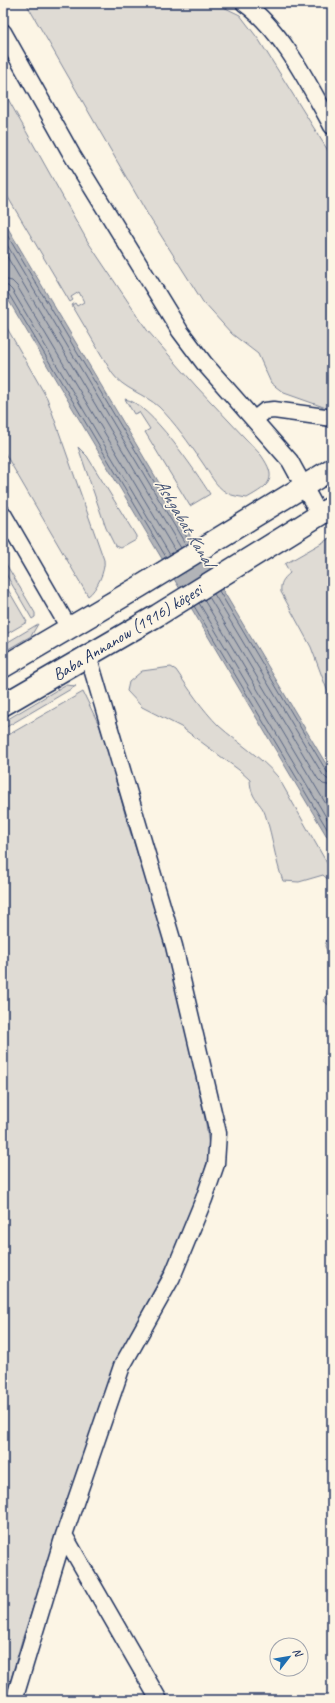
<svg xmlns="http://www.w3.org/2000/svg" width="335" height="1703" font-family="Caveat,sans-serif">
	<rect width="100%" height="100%" fill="#fcf5e5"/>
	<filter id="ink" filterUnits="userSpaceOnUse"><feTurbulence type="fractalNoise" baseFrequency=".025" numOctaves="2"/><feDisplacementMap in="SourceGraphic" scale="8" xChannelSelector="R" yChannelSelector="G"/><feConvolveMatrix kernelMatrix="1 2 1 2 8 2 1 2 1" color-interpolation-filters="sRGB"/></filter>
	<g filter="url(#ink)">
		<!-- green -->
		<path fill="#dfdbd4" stroke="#7d8599" d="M 26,3 L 215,3 L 240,15 L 259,40 L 332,157 L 332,410 L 284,393 L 271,383 L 258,354 L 232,334 L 203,302 L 148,215 Z
			M 3,90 L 88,242 L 147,330 L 196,386 L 261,455 C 278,479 270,485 247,498 C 241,497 232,496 227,493 C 214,485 210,473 202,462 C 189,443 175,423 159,407 C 145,394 123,389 112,373 L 72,305 L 75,303 L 77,306 L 84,302 L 79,292 L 71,297 L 73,300 L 70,302 L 3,189 Z
			M 3,321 L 47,398 L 104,560 C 106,570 96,591 88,596 L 3,450 Z
			M 125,399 C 150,403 196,472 210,494 L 190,506 L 145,432 L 150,429 L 139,412 L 134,414 Z
			M 78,447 L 87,456 L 136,536 L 136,539 L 120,548 L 115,546 L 106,528 Z
			M 332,537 L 332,703 L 311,647 L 281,592 C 280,583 283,579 290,573 L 285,564 Z
			M 3,559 L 35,613 L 35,617 L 32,619 L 3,569 Z
			M 3,581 L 27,622 L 3,636 Z
			M 38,624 L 31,636 L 3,652 L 3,645 Z
			M 171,667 L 176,670 C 189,689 202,709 219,726 C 238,743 261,757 278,777 L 332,872 L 332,883 L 323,875 L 299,882 L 283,881 C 275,860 273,838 266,817 C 262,801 251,802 250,780 L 239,770 L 181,727 L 142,707 L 127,691 L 129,682 L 142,671 Z
			M 65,685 L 76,686 L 3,729 L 3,722 Z
			M 83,692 L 100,727 L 109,755 L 128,825 L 169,950 L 206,1124 L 209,1146 L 207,1162 L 200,1188 L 168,1264 L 114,1364 L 22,1640 L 5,1700 L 3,1700 L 3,738 Z
			M 332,924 L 332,962 L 325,946 Z
			M 332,982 L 332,1008 L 324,1001 Z"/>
		<!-- water -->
		<path fill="#b2b4b8" stroke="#767f94" d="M 3,220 L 332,774 L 332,845 L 3,291 Z"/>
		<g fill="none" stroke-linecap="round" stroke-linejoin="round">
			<!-- shore -->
			<path stroke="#576482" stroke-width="1" d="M 3,228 L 190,542
				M 3,238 L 186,545
				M 3,250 L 181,548
				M 3,279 L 12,281 L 17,286 L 175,551
				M 3,285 L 8,286 L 12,290 L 170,555
				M 3,290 L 8,293 L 166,557
				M 219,591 L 327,772 L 332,775
				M 214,594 L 323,775 L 327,779 L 332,780
				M 209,597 L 318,779 L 323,784 L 332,786
				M 204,600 L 332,814
				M 199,603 L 332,827
				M 194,606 L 332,837"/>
			<!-- minor casing -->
			<g stroke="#1b2f5e" stroke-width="19">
				<path id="minor" d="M 244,3 C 283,31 309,85 332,126
					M 3,32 L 72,155 L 180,331 L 204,363 L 290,461 L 319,514
					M 255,419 L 265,411 L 274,410 L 332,418
					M 3,514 L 69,628
					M 64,1535 L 159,1700
					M 14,1700 L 64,1535 L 122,1366 L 172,1277 L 204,1199 L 216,1164 L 218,1133 L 174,946 L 88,655"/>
			</g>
			<!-- major casing -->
			<g stroke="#1b2f5e" stroke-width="24">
				<path id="major" d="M 3,667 L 139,587 L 332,469
					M 3,705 L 158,615 L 332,507"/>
			</g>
			<!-- minor -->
			<use href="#minor" stroke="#fcf5e5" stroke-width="16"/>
			<!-- major -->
			<use href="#major" stroke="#fcf5e5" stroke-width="21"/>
		</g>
	</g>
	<g text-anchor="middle" stroke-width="3.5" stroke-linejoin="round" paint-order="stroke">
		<!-- street labels -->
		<g font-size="17" fill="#1b2f5e" stroke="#fcf5e5">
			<text transform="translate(127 632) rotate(-31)" y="6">Baba Annanow (1916) köçesi</text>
		</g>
		<!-- water labels -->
		<g font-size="18" font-style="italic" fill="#485779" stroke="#fcf5e5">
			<text transform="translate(185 522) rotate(59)" y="6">Ashgabat Kanal</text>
		</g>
	</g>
	<!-- margin -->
	<rect width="335" height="1703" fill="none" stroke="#fcf5e5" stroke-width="16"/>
	<rect x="8" y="8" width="319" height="1687" fill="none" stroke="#1b2f5e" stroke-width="1.5" filter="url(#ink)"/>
	<!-- north arrow -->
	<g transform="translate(289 1657) rotate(59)"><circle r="19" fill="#fcf5e5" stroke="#a2a6af"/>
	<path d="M0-3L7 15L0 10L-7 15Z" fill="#1f6fb2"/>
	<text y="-6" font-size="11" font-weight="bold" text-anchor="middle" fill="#1b2f5e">N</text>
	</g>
</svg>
